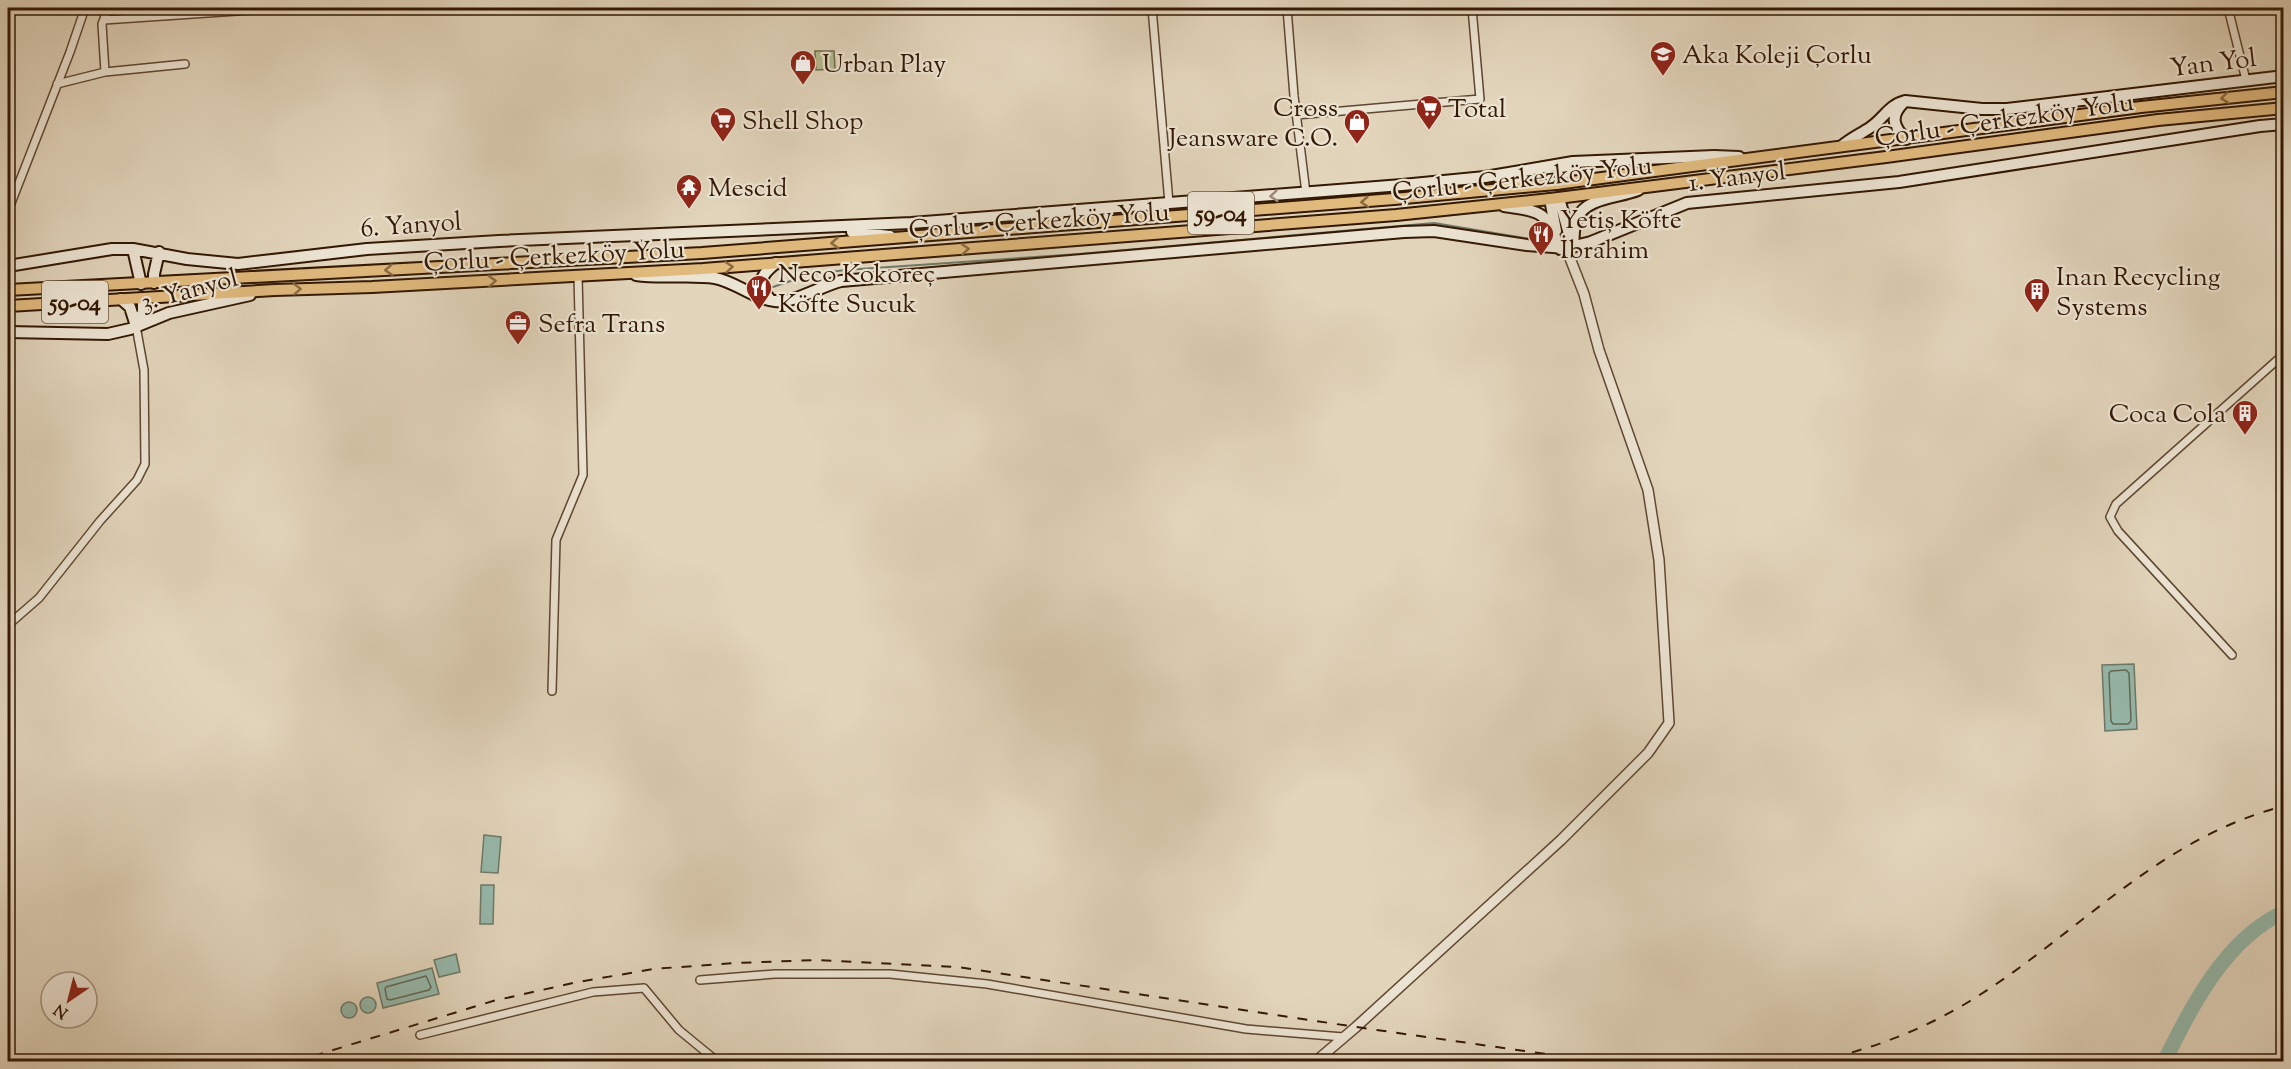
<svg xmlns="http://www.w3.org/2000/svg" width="2291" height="1069" font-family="'Sorts Mill Goudy',serif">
	<rect width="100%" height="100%" fill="#e2d5bc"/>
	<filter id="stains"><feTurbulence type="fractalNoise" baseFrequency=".00333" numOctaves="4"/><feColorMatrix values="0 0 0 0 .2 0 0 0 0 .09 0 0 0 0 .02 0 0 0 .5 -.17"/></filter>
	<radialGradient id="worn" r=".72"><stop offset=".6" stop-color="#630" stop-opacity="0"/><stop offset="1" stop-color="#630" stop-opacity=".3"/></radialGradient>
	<!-- green -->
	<path fill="#b3bd91" stroke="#736a4a" stroke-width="1.5" d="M 834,51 L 835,69 L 816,70 L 815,51 Z"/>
	<!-- water -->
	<path fill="#96b9ab" stroke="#6e7968" stroke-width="1.5" d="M 2134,664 L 2137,729 L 2105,731 L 2102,665 Z
		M 484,835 L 501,837 L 498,873 L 481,872 Z
		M 481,885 L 494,885 L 493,924 L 480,924 Z
		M 456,954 L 460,972 L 439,977 L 434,960 Z
		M 432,968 L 439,994 L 383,1008 L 377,983 Z
		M360 1005a8 8 0 1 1 16 0a8 8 0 1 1-16 0Z
		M341 1010a8 8 0 1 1 16 0a8 8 0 1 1-16 0Z"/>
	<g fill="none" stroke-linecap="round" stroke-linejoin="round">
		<!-- shore -->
		<path stroke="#646857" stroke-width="1.5" d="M 2126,670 L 2129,673 L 2131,721 L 2128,724 L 2113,724 L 2111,721 L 2109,673 L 2111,671 Z
			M 426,976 L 431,987 L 429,990 L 390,1000 L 387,999 L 385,989 L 386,987 Z"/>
		<!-- stream -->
		<path stroke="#6e7968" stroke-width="2" d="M 773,287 L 808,275 L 845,270 L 1079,254 L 1434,223 L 1530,239"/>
		<!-- river -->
		<path stroke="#96b9ab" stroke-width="15" d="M 616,1062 L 638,1062
			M 2164,1062 C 2192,1006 2225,939 2284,912"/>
		<!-- minor casing -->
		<g stroke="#5f4731" stroke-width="10">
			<path id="minor" d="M 1152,8 L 1169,203
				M 1287,8 L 1294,96 L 1306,193
				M 2228,8 L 2246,80
				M 104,20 L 283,8
				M 105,72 L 102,24 L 108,8
				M 57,84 L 105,72 L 185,64
				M 1296,115 L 1480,99 L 1472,8
				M 8,211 L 70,52 L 85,8
				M 8,625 L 39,598 L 100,521 L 137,480 L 145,464 L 144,370 L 136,326
				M 2232,655 L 2118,531 L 2110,517 L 2116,504 L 2284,354
				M 552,691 L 556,540 L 583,475 L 578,276
				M 700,980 L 775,974 L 890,974 L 987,984 L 1246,1029 L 1343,1037
				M 420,1035 L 593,992 L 644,988 L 679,1030 L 718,1062"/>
		</g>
		<!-- tertiary casing -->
		<g stroke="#5f4731" stroke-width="12">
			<path id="tertiary" d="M 1315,1062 L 1356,1027 L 1561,840 L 1648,753 L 1669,723 L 1659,560 L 1648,490 L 1599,350 L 1584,294 L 1566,248"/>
		</g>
		<!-- secondary casing -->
		<g stroke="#331803" stroke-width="14">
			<path id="secondary" d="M 1903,103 C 1890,116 1893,127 1906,139
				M 1842,146 C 1851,138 1861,134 1871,127 C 1884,118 1889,105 1905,101 L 1982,109 L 2007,109 L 2284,76
				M 1498,177 L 1516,180 L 1529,186
				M 1556,184 L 1573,162
				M 1559,198 L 1570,238
				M 1550,199 L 1556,231
				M 1504,206 C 1544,212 1545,211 1560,249
				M 852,232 L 890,236
				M 1573,247 C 1574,238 1573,227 1577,218 C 1587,197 1619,198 1638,190
				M 133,249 L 141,284
				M 8,266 L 112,249 L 133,249 L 187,259 L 238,264 L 367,249 L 499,241 L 911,223 L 1402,185 L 1485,177 L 1573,162 L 1714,156 L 1739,157
				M 636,275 C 663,279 689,274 715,278 C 736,282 754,299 775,301 C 793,304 823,285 841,281 L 1404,232 L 1434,231 L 1527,245 L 1566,248 L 1591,242 L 1687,203 L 1899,182 L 2260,126 L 2284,124
				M 154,283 L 154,274 L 159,252
				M 769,298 L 760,289 C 760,277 767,270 776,263
				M 121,299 L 130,307 L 136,326
				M 136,326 L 143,312 L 143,298
				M 8,332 L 108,334 L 130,329 L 169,313 L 250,295"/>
		</g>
		<!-- primary casing -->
		<g stroke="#331803" stroke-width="14">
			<path id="primary" d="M 8,290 L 702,253 L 1394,199 L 1556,184 L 2141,107 L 2284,92
				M 8,306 L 275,290 L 372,287 L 703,269 L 1396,215 L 1550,199 L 1886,157 L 2158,120 L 2284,108"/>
		</g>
		<!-- minor -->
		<use href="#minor" stroke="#ece4d3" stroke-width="7"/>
		<!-- tertiary -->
		<use href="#tertiary" stroke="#ece4d3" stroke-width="9"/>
		<!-- secondary -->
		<use href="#secondary" stroke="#ece4d3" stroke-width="10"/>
		<!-- primary -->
		<use href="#primary" stroke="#e1ba7e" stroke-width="10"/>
		<!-- rail -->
		<path stroke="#331803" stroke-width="2" stroke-dasharray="10 10" stroke-linecap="butt" d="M 294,1062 L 493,1001 L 573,983 L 653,969 L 734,963 L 818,960 L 958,967 L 1356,1027 L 1602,1062
			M 1813,1062 C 1866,1051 1918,1032 1965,1004 C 2074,939 2155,839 2284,806"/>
	</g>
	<!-- one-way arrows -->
	<defs><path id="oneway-chevron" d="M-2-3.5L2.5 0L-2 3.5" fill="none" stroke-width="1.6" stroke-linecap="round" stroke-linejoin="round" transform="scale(1.5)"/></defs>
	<g stroke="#8a6940">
		<use href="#oneway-chevron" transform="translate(2225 98) rotate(174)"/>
		<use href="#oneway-chevron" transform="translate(1365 202) rotate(176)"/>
		<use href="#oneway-chevron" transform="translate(835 243) rotate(176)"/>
		<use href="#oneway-chevron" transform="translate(965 249) rotate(-5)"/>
		<use href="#oneway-chevron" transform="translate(729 267) rotate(-5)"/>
		<use href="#oneway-chevron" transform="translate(389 270) rotate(177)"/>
		<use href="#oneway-chevron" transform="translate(492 281) rotate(-3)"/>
		<use href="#oneway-chevron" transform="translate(297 289) rotate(-2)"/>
	</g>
	<use stroke="#998875" href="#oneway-chevron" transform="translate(1274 196) rotate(175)"/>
	<!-- icons -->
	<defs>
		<g id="school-pin" transform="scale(1.35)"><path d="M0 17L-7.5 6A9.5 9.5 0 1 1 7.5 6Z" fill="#8f2418" stroke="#ece4d3"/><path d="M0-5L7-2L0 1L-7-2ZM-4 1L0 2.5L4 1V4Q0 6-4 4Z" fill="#fff"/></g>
		<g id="shop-pin" transform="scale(1.35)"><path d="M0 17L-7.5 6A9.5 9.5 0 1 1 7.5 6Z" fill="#8f2418" stroke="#ece4d3"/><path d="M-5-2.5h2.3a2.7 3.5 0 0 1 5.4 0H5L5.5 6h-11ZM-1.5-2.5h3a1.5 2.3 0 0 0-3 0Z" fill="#fff"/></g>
		<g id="supermarket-pin" transform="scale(1.35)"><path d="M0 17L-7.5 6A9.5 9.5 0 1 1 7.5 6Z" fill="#8f2418" stroke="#ece4d3"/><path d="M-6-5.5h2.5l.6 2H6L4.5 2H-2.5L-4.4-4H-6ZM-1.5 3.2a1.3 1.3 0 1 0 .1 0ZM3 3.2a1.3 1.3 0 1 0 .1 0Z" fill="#fff"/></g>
		<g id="temple-pin" transform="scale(1.35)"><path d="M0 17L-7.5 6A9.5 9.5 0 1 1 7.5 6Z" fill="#8f2418" stroke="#ece4d3"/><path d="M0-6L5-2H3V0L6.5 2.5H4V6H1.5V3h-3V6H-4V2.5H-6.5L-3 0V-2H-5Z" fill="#fff"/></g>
		<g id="restaurant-pin" transform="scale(1.35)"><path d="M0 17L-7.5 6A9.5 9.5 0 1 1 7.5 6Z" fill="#8f2418" stroke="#ece4d3"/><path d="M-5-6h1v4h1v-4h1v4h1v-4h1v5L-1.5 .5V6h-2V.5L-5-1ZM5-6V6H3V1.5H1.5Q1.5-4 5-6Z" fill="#fff"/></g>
		<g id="building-pin" transform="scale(1.35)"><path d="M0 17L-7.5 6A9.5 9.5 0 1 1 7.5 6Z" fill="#8f2418" stroke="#ece4d3"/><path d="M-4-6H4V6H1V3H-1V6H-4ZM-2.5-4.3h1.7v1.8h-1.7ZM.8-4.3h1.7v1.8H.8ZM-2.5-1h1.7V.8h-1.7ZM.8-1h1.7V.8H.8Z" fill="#fff"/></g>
		<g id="office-pin" transform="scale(1.35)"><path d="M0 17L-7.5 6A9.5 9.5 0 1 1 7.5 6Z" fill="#8f2418" stroke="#ece4d3"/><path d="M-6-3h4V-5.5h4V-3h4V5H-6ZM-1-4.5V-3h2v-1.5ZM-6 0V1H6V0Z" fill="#fff"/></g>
	</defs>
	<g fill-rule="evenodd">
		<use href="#school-pin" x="1663" y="54"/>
		<use href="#shop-pin" x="803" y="63"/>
		<use href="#supermarket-pin" x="1429" y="108"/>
		<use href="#supermarket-pin" x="723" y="120"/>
		<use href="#shop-pin" x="1357" y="122"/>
		<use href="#temple-pin" x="689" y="187"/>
		<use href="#restaurant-pin" x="1541" y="234"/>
		<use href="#restaurant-pin" x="759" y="288"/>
		<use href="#building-pin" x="2037" y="291"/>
		<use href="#office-pin" x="518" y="323"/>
		<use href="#building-pin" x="2245" y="413"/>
	</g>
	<g text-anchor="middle" stroke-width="4.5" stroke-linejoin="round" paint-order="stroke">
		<!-- shield labels -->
		<g fill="#ece4d3" stroke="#6a5541" stroke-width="1.5">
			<rect x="1188" y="192" width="66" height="42" rx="4.5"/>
			<rect x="42" y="281" width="66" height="42" rx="4.5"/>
		</g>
		<g font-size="24" font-weight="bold" fill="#331803">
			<text x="1221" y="221">59-04</text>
			<text x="75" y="310">59-04</text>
		</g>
		<!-- poi labels -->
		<g font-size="26" fill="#331803" stroke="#ece4d3" text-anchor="start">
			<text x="1682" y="63">Aka Koleji Çorlu</text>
			<text x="822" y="72">Urban Play</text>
			<text x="1338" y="116" text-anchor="end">Cross<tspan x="1338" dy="30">Jeansware C.O.</tspan></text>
			<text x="1448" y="117">Total</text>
			<text x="742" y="129">Shell Shop</text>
			<text x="708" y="196">Mescid</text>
			<text x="1560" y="228">Yetiş Köfte<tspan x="1560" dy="30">İbrahim</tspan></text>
			<text x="778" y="282">Neco Kokoreç<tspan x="778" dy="30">Köfte Sucuk</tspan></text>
			<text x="2056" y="285">Inan Recycling<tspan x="2056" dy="30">Systems</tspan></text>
			<text x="538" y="332">Sefra Trans</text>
			<text x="2226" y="422" text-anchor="end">Coca Cola</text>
		</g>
		<!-- street labels -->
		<g font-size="26" fill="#331803" stroke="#ece4d3">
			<text transform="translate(2213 62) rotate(-7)" y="9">Yan Yol</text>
			<text transform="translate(2004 119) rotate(-8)" y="9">Çorlu - Çerkezköy Yolu</text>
			<text transform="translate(1737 176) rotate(-7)" y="9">1. Yanyol</text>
			<text transform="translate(1522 178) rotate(-6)" y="9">Çorlu - Çerkezköy Yolu</text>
			<text transform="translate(1039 220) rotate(-4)" y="9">Çorlu - Çerkezköy Yolu</text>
			<text transform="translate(411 224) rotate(-4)" y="9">6. Yanyol</text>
			<text transform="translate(554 255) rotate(-3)" y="9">Çorlu - Çerkezköy Yolu</text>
			<text transform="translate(189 289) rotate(-15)" y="9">3. Yanyol</text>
		</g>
	</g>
	<!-- margin -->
	<rect width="2291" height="1069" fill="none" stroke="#e2d5bc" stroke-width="30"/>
	<rect x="9" y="9" width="2273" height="1051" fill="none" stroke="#331803" stroke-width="3"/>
	<rect x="15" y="15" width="2261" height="1039" fill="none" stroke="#331803" stroke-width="1.5"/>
	<!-- north arrow -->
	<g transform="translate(69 1000) rotate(215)"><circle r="28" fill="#ece4d3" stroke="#a29280" stroke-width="1.5"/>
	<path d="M0-4.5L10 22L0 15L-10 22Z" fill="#8f2418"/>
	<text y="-9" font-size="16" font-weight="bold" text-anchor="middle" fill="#331803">N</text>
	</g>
	<rect width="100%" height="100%" filter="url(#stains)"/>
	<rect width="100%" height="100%" fill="url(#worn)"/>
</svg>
